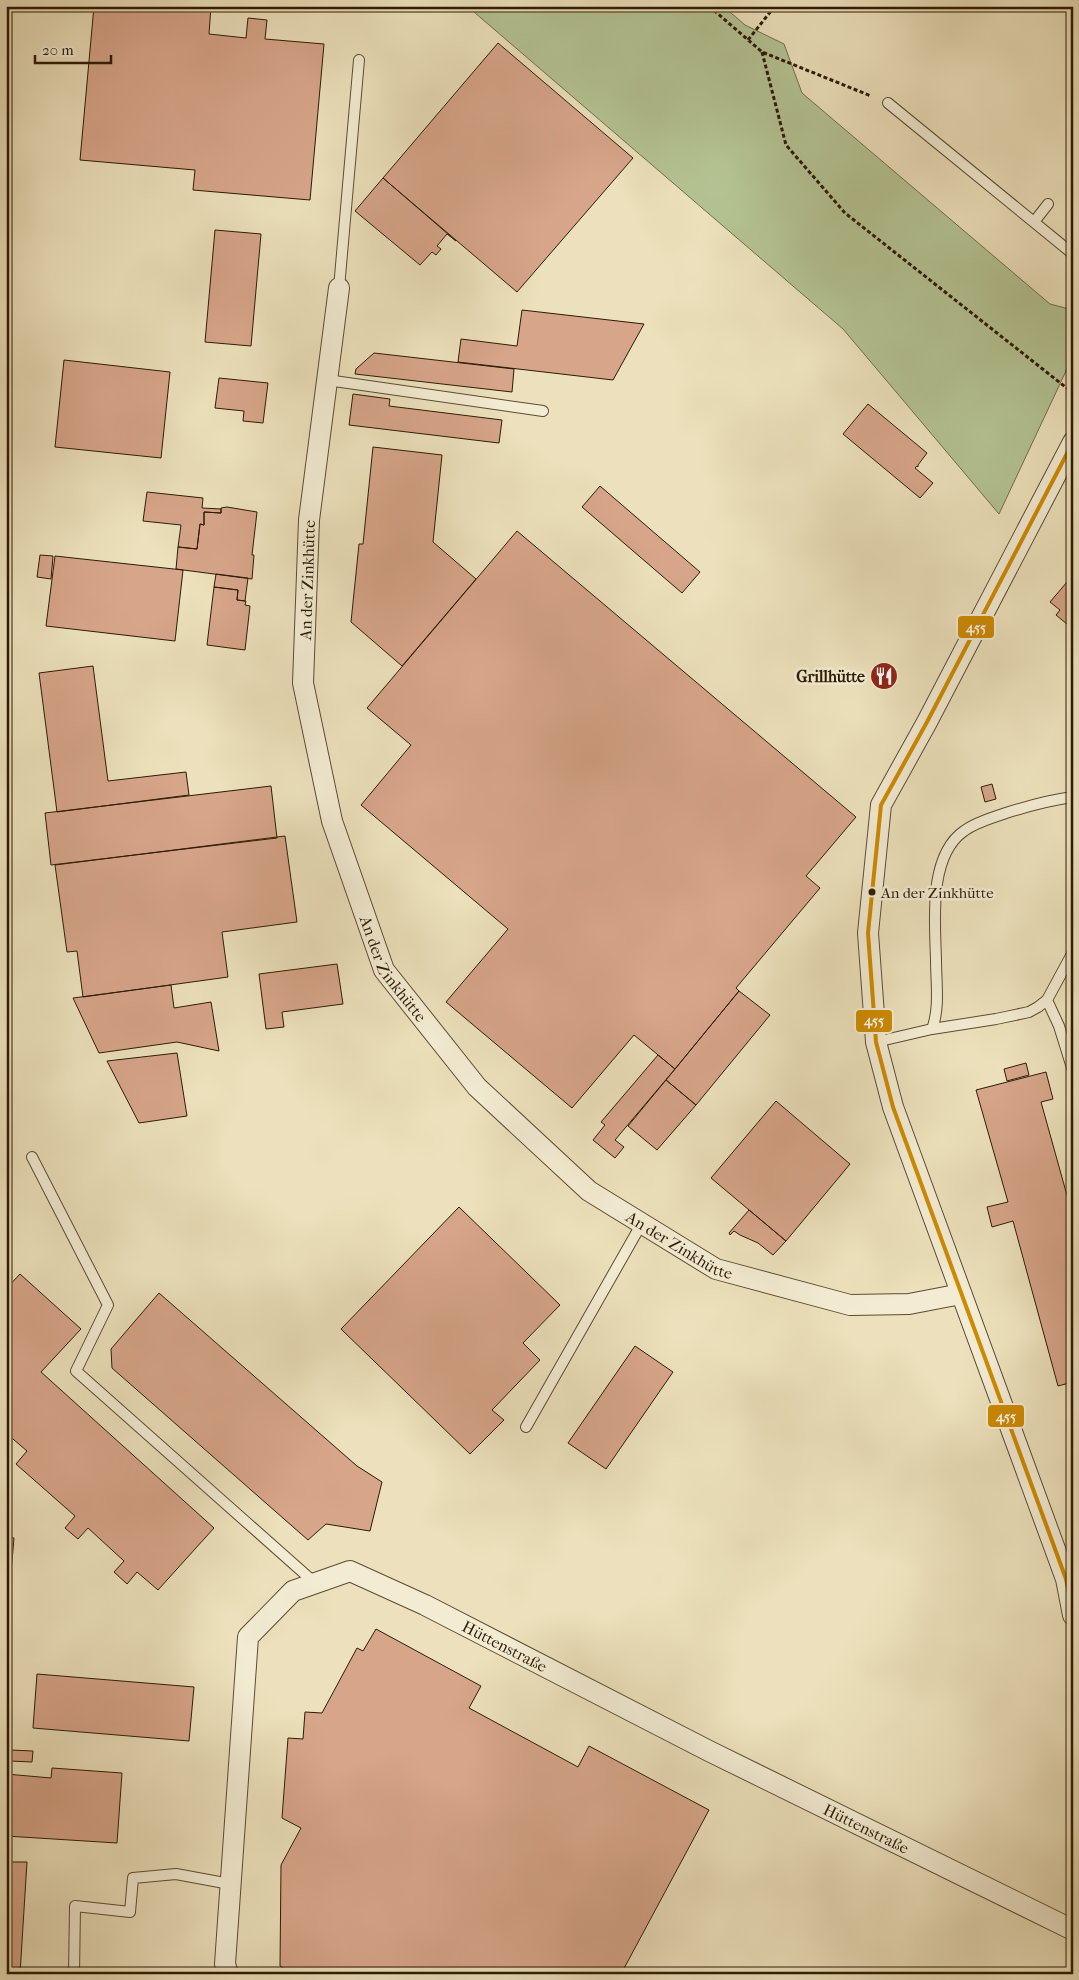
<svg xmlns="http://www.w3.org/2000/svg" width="1079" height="1980" font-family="'IM FELL French Canon',serif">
	<rect width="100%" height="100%" fill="#ece1bc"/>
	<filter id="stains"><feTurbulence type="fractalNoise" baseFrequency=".004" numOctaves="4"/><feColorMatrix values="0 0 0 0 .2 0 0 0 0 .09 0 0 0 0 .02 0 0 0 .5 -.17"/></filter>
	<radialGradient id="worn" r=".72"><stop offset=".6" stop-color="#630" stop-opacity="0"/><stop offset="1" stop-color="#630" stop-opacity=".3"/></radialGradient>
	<!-- green -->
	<path fill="#b4c393" stroke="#706f4b" d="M 467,6 L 723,6 L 745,25 L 784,44 L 802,93 L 1050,304 L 1073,310 L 1073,356 L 999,514 L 843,329 Z"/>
	<!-- building -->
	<path fill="#d7a58a" stroke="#2c1b03" d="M 94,6 L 211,6 L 209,34 L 246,38 L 248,18 L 267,20 L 265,39 L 324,44 L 310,200 L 193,190 L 195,170 L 80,160 Z
		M 498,43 L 633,158 L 517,292 L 383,178 Z
		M 383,178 L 456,241 L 447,234 L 437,246 L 441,249 L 436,255 L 432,252 L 420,265 L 355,211 Z
		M 215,230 L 261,234 L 251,346 L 205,342 Z
		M 522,310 L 644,324 L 613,380 L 458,362 L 461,339 L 517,346 Z
		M 374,353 L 514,369 L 512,392 L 355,374 L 356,369 Z
		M 64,360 L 170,372 L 161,458 L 55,447 Z
		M 219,378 L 268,383 L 263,423 L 243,421 L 244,411 L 215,408 Z
		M 353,394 L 390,399 L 389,406 L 502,420 L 499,443 L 349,425 Z
		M 868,404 L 927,453 L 918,465 L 918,467 L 917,466 L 915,468 L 933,483 L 920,498 L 843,434 Z
		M 373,447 L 442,455 L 433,542 L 476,579 L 402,666 L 351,622 L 359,544 L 363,544 Z
		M 600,486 L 700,572 L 682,593 L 582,507 Z
		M 147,492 L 203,498 L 202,508 L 221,509 L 221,513 L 204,512 L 204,525 L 200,524 L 197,549 L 178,547 L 181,525 L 143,521 Z
		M 227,507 L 257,512 L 252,555 L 254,555 L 252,579 L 176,569 L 178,547 L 197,549 L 200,524 L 204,525 L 204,512 L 221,513 L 221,508 Z
		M 517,531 L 856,817 L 806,876 L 820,888 L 736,988 L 739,991 L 675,1069 L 634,1035 L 572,1108 L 446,1002 L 508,929 L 361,805 L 411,745 L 367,708 Z
		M 40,555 L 53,556 L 51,579 L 37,577 Z
		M 55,556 L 183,570 L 175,641 L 46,626 Z
		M 216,574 L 248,578 L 245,601 L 237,600 L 238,590 L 214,587 Z
		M 1073,575 L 1073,629 L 1056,615 L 1060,610 L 1050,602 Z
		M 214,587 L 238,590 L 237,600 L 246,601 L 245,605 L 250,606 L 245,650 L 207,645 Z
		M 93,666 L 108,781 L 186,772 L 189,795 L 57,812 L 39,673 Z
		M 992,784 L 996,799 L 985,802 L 981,787 Z
		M 271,786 L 277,838 L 51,865 L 45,813 Z
		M 285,836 L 297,922 L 222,932 L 228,977 L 83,997 L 77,951 L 67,952 L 55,865 Z
		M 337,964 L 343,1004 L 282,1012 L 284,1027 L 266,1029 L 259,974 Z
		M 171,985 L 174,1008 L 211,1002 L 219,1051 L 177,1042 L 99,1053 L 73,998 Z
		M 739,991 L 770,1015 L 696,1105 L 666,1080 Z
		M 177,1053 L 187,1116 L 139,1123 L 107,1061 Z
		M 658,1055 L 675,1069 L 615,1140 L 624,1147 L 615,1158 L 593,1140 L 605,1125 L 601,1122 Z
		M 1026,1063 L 1029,1075 L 1007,1081 L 1004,1069 Z
		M 1046,1072 L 1053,1099 L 1041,1102 L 1073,1217 L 1073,1382 L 1058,1386 L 1013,1221 L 992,1227 L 987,1207 L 1008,1202 L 976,1090 Z
		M 666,1080 L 696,1105 L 657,1150 L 628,1126 Z
		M 776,1101 L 850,1164 L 786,1241 L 711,1178 Z
		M 459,1207 L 560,1305 L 523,1343 L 540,1360 L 492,1410 L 504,1420 L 470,1454 L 341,1329 Z
		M 749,1210 L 786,1241 L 773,1255 L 758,1243 L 740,1235 L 734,1231 L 730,1235 L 729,1233 Z
		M 20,1274 L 81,1329 L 41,1372 L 214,1528 L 158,1590 L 137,1572 L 127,1584 L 114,1572 L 124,1561 L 88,1528 L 78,1539 L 65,1528 L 75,1516 L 16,1464 L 27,1451 L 6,1433 L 6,1289 Z
		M 159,1293 L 357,1466 L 382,1482 L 370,1531 L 326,1524 L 308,1540 L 112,1368 L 111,1349 Z
		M 635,1346 L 673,1372 L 606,1469 L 568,1443 Z
		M 6,1537 L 14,1538 L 6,1630 Z
		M 376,1629 L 481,1686 L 469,1708 L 578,1767 L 589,1746 L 709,1810 L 621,1974 L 294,1974 L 280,1966 L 281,1865 L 301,1828 L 282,1818 L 288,1738 L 303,1739 L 305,1712 L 322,1713 L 357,1648 L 363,1651 Z
		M 37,1674 L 194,1687 L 189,1741 L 33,1728 Z
		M 10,1750 L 33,1751 L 32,1762 L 10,1761 Z
		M 52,1768 L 122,1773 L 117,1843 L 6,1836 L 6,1774 L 51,1778 Z
		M 6,1862 L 27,1862 L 20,1974 L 6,1974 Z"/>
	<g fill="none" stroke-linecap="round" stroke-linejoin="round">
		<!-- service casing -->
		<g stroke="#5c4c31" stroke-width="12">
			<path id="service" d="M 888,103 L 1073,254
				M 1034,222 L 1048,204
				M 339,288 L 359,60
				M 327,380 L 543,411
				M 1047,1000 L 1059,1026 L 1073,1071
				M 932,1029 L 996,1019 L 1029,1012 L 1038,1007 L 1047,1000 L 1073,952
				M 876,1042 L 932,1029 C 940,1008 936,982 936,960 C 935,922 928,856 964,831 C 976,822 992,818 1006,813 C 1028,806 1050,800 1073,797
				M 32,1157 L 108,1305 L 76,1371 L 315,1583
				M 526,1427 L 642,1223
				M 74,1974 L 75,1906 L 130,1912 L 133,1878 L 176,1874 L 230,1884"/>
		</g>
		<!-- minor casing -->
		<g stroke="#5c4c31" stroke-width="22">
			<g id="minor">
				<path id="s1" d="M 339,288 L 309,520 L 303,683 L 332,821 L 384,970 L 477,1087 L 589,1191 L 716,1269 L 850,1305 L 909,1304 L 961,1294"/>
				<path d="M 1073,442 L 927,722 L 881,805 L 868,933 L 876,1042 L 893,1107 L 1066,1579 L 1073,1615"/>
				<path id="s2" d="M 228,1974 L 225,1964 L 248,1637 L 293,1591 L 350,1571 L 425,1605 L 709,1751 L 1073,1930"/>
			</g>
		</g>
		<!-- path -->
		<path stroke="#2c1b03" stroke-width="3" stroke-dasharray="4 2.5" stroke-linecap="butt" d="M 709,6 L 762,52 L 871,96
			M 748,40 L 775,6
			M 762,52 L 786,145 L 845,213 L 1073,393"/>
		<!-- service -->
		<use href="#service" stroke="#f3ecd3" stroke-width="10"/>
		<!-- minor -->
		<use href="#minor" stroke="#f3ecd3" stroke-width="20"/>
		<!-- bus-1 casing -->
		<g stroke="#f3ecd3" stroke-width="8">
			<path id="bus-1" d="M 1073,442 L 927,722 L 881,805 L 868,933 L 876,1042 L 893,1107 L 1066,1579 L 1073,1614"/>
		</g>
		<!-- bus-1 -->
		<use href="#bus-1" stroke="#ce8a01" stroke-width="4"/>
	</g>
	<!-- icons -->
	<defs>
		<g id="restaurant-disc" transform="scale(1.4375)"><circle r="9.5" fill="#8f2418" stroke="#f3ecd3"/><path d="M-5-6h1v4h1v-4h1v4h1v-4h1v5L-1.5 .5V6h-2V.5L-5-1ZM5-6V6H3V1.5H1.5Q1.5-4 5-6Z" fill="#fff"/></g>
	</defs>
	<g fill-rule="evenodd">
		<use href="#restaurant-disc" x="884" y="676"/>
	</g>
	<!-- markers -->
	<circle fill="#2c1b03" stroke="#f3ecd3" stroke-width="2" cx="872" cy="892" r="4.5"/>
	<g text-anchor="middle" stroke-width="5" stroke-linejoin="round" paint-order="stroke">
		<!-- bus labels -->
		<g font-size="15" fill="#2c1b03" stroke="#f3ecd3" text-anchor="start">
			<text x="881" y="898">An der Zinkhütte</text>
		</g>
		<!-- street labels -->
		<g font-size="16" fill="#2c1b03" stroke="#f3ecd3">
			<text transform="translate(307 580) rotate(-88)" y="6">An der Zinkhütte</text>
			<text dy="6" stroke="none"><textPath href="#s1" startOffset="699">An der Zinkhütte</textPath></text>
			<text dy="6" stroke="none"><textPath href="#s1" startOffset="1104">An der Zinkhütte</textPath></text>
			<text dy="6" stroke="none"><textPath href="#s2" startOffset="635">Hüttenstraße</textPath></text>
			<text dy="6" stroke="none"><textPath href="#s2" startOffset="1040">Hüttenstraße</textPath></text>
		</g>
		<!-- poi labels -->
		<g font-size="16" font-weight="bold" fill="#2c1b03" stroke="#f3ecd3" text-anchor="end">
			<text x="865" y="682">Grillhütte</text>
		</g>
	</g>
	<g stroke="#f3ecd3" stroke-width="2">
		<rect x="957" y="615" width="38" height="24" rx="5" fill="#ce8a01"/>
		<rect x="855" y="1009" width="38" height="24" rx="5" fill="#ce8a01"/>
		<rect x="987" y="1404" width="38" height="24" rx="5" fill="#ce8a01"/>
	</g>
	<g font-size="14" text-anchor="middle" font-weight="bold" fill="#fff">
		<text x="976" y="632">455</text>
		<text x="874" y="1025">455</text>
		<text x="1006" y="1421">455</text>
	</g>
	<!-- margin -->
	<rect width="1079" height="1980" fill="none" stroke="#ece1bc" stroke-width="25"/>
	<rect x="8" y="8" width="1064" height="1965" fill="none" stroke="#2c1b03" stroke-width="2.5"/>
	<rect x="12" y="12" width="1054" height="1955" fill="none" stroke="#2c1b03"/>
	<!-- scale -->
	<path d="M35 55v8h76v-8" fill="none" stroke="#2c1b03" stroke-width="2.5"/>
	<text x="42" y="55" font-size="15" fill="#2c1b03" stroke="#f3ecd3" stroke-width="4" paint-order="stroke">20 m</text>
	<rect width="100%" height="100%" filter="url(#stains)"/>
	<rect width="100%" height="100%" fill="url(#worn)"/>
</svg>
